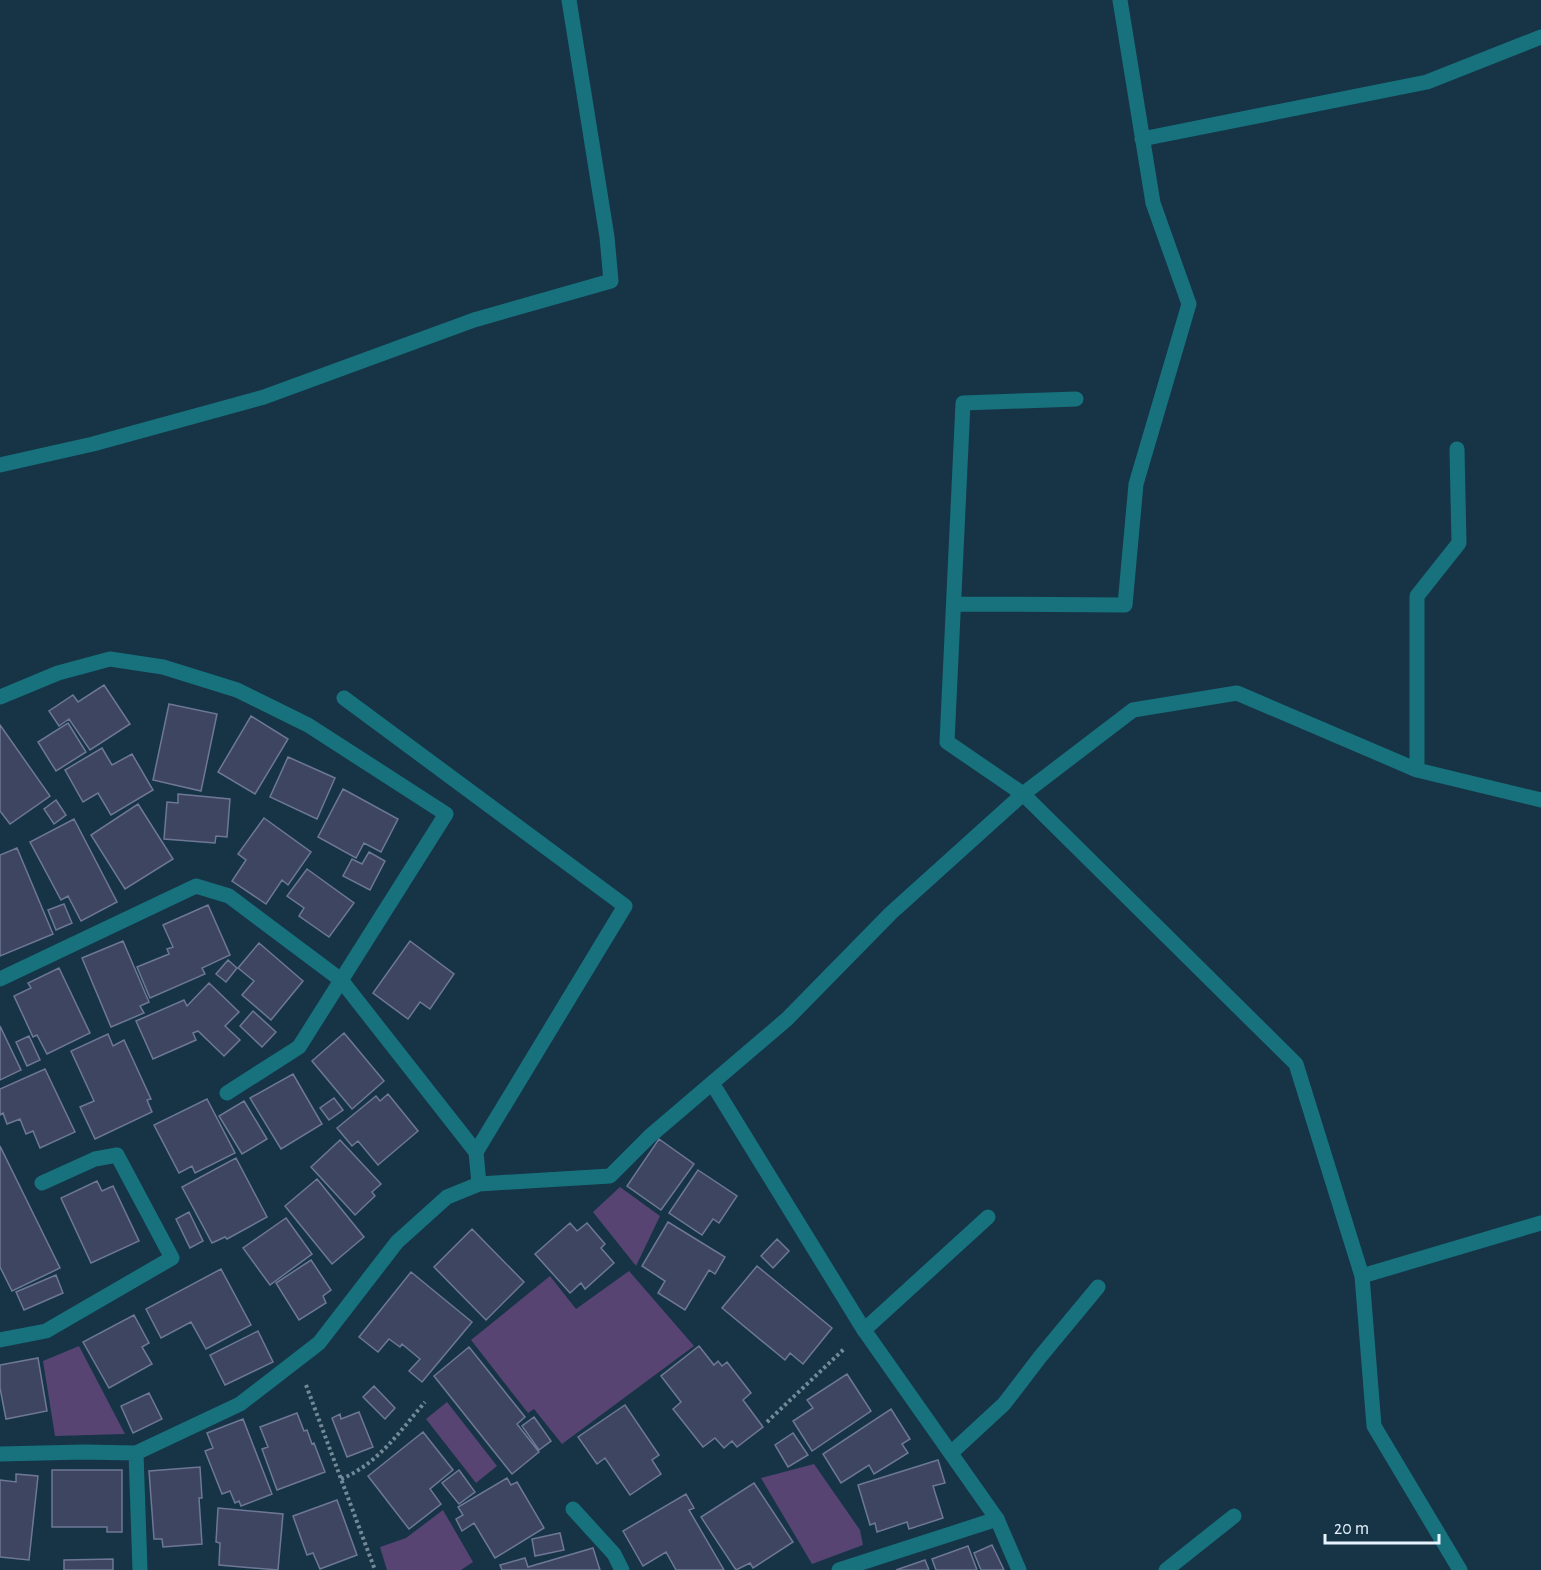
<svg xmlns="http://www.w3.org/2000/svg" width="1541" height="1570" font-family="'Alegreya Sans',sans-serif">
	<rect width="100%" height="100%" fill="#163446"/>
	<!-- green -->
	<path fill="#574473" d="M 620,1187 L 660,1216 L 636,1266 L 593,1212 Z
		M 629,1271 L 694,1346 L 562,1444 L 534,1409 L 528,1413 L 471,1340 L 550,1276 L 576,1309 Z
		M 79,1346 L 125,1434 L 55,1436 L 43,1361 Z
		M 447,1402 L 497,1466 L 476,1483 L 426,1419 Z
		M 814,1464 L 860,1530 L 863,1545 L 812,1564 L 761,1478 Z
		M 443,1510 L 473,1562 L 461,1570 L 387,1570 L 380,1547 L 406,1538 Z"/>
	<!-- building -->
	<path fill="#3d4561" stroke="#6e7896" stroke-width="1.5" d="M 104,685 L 130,724 L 90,750 L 69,719 L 59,726 L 49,711 L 73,695 L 78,702 Z
		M 169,704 L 217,714 L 201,791 L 153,780 Z
		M 251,716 L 288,739 L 255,794 L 218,772 Z
		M 68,723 L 86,752 L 56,771 L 38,742 Z
		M 0,725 L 50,796 L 10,824 L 0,811 Z
		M 102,748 L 112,765 L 132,754 L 153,790 L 111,815 L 98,793 L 83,802 L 65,770 Z
		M 288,757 L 335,778 L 317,819 L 270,797 Z
		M 343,789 L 398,819 L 381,852 L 364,843 L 356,858 L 318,837 Z
		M 178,794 L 230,799 L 227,837 L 216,836 L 215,843 L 164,839 L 167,802 L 178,803 Z
		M 56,800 L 66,815 L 54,824 L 44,809 Z
		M 138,804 L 173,859 L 125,889 L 91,835 Z
		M 264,818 L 311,852 L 288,885 L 282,880 L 266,904 L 232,881 L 246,860 L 238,854 Z
		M 74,819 L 117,902 L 81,921 L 68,896 L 61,900 L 30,842 Z
		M 17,848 L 53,934 L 0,956 L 0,855 Z
		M 369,852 L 385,861 L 370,890 L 343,876 L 352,859 L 362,864 Z
		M 307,869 L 354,903 L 329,937 L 299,916 L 304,908 L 287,896 Z
		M 64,904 L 72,923 L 56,930 L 48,910 Z
		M 208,905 L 230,955 L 202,968 L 205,974 L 150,998 L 137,967 L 169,954 L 167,949 L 173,947 L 163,925 Z
		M 123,941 L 149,1002 L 140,1006 L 144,1013 L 111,1027 L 82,958 Z
		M 410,941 L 454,974 L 430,1009 L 420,1002 L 408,1019 L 373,993 Z
		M 259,943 L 303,981 L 271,1020 L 242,995 L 254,981 L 238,968 Z
		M 228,960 L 237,968 L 226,982 L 216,974 Z
		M 59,968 L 90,1033 L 47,1054 L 37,1035 L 33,1037 L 14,996 L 31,988 L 28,983 Z
		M 209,983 L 239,1012 L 225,1026 L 240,1040 L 224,1056 L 198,1031 L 193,1033 L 196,1040 L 153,1059 L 136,1021 L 184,1000 L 187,1006 Z
		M 253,1011 L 276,1032 L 262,1047 L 240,1026 Z
		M 0,1026 L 21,1070 L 0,1080 Z
		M 344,1033 L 384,1081 L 352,1109 L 312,1061 Z
		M 108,1034 L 113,1046 L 124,1040 L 151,1099 L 147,1100 L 152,1112 L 95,1139 L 80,1107 L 94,1101 L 71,1051 Z
		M 29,1036 L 40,1060 L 27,1066 L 16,1042 Z
		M 45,1069 L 75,1132 L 40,1148 L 33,1131 L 26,1134 L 20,1119 L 7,1124 L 3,1113 L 0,1115 L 0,1089 Z
		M 293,1074 L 322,1124 L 281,1149 L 250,1098 Z
		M 388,1094 L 418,1131 L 378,1165 L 358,1141 L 352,1146 L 337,1128 L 376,1096 L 380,1101 Z
		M 334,1098 L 343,1110 L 329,1120 L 320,1108 Z
		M 207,1099 L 235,1153 L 195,1173 L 192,1166 L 179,1173 L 154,1125 Z
		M 244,1101 L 267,1139 L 242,1154 L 219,1116 Z
		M 659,1139 L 694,1164 L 661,1210 L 627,1186 Z
		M 340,1140 L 381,1184 L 372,1192 L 375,1196 L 355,1215 L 311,1167 Z
		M 0,1146 L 60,1268 L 12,1291 L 0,1267 Z
		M 236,1158 L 267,1217 L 227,1239 L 225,1237 L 212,1243 L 182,1187 Z
		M 698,1170 L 737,1196 L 719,1223 L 713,1219 L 702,1235 L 669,1213 Z
		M 317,1179 L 364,1237 L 332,1264 L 285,1206 Z
		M 97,1181 L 102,1191 L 113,1186 L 139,1241 L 91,1263 L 61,1198 Z
		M 189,1212 L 203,1241 L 190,1248 L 176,1219 Z
		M 286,1218 L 312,1254 L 270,1285 L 243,1248 Z
		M 668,1222 L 725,1257 L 715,1274 L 709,1270 L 685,1310 L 658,1293 L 665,1281 L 642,1266 Z
		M 570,1223 L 577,1231 L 587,1223 L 605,1244 L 601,1248 L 614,1263 L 585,1289 L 581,1283 L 570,1293 L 535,1254 Z
		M 472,1229 L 524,1282 L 486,1320 L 434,1267 Z
		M 777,1239 L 789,1251 L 773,1268 L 761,1256 Z
		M 311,1260 L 331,1290 L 323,1296 L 326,1303 L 299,1320 L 276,1283 Z
		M 757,1266 L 832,1328 L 803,1364 L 790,1353 L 785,1360 L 722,1308 Z
		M 221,1269 L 251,1325 L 206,1349 L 191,1322 L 161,1338 L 146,1309 Z
		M 411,1272 L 472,1322 L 422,1382 L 409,1371 L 420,1359 L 402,1344 L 400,1347 L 389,1339 L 378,1352 L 359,1337 Z
		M 56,1275 L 63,1293 L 24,1310 L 16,1292 Z
		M 134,1315 L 149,1343 L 142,1347 L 152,1364 L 109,1388 L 83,1342 Z
		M 258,1331 L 273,1362 L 225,1385 L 210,1355 Z
		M 699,1346 L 714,1365 L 718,1361 L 722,1366 L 727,1362 L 751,1393 L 743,1400 L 763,1427 L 737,1447 L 732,1441 L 724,1448 L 715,1438 L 703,1447 L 673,1409 L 681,1402 L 661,1376 Z
		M 469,1347 L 525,1417 L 517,1424 L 539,1452 L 512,1474 L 434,1376 Z
		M 38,1358 L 47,1411 L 6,1419 L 0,1388 L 0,1365 Z
		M 847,1374 L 871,1411 L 812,1451 L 793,1421 L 813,1408 L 807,1400 Z
		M 374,1386 L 395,1408 L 385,1419 L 363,1397 Z
		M 149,1393 L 162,1419 L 133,1433 L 121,1406 Z
		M 625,1405 L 659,1455 L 652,1460 L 661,1474 L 630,1495 L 605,1458 L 597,1464 L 578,1437 Z
		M 891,1409 L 910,1439 L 902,1444 L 908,1453 L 874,1474 L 869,1465 L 841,1483 L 823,1454 Z
		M 359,1412 L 373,1447 L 347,1457 L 332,1418 L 340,1414 L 341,1419 Z
		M 297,1413 L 304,1431 L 307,1430 L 312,1444 L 314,1443 L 325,1472 L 277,1490 L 262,1449 L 268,1447 L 260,1427 Z
		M 534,1417 L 551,1441 L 539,1450 L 522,1426 Z
		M 243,1419 L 272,1494 L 241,1506 L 239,1501 L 235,1503 L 230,1491 L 222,1494 L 205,1451 L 213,1448 L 207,1433 Z
		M 423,1432 L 453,1470 L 430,1489 L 441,1504 L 409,1529 L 368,1476 Z
		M 793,1433 L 808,1455 L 788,1467 L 775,1445 Z
		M 938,1460 L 945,1483 L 933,1486 L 943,1518 L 909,1529 L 907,1522 L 877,1532 L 875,1523 L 870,1525 L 858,1485 Z
		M 200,1467 L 202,1498 L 199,1498 L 202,1544 L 163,1547 L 162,1539 L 154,1539 L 149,1471 Z
		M 52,1470 L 122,1470 L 122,1532 L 107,1532 L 107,1527 L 52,1527 Z
		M 459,1470 L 475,1492 L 459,1504 L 442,1483 Z
		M 16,1474 L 38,1476 L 29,1560 L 0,1557 L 0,1480 L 16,1482 Z
		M 507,1478 L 511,1485 L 517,1482 L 544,1528 L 495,1558 L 474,1523 L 462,1531 L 456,1519 L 463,1515 L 458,1507 Z
		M 754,1483 L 793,1542 L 753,1568 L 750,1563 L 736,1570 L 701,1517 Z
		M 686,1494 L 694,1508 L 689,1510 L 724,1570 L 676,1570 L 666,1552 L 643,1566 L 623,1531 Z
		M 337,1500 L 357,1555 L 320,1569 L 313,1553 L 307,1555 L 293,1516 Z
		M 218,1508 L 283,1514 L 278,1570 L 219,1565 L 220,1543 L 216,1542 Z
		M 560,1533 L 564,1550 L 535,1556 L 532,1539 Z
		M 992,1545 L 1004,1570 L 981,1570 L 974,1553 Z
		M 968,1546 L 977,1570 L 936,1570 L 932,1559 Z
		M 593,1548 L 600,1570 L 502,1570 L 500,1565 L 525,1558 L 528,1567 Z
		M 113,1559 L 113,1570 L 64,1570 L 64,1560 Z
		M 925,1560 L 929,1570 L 896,1570 Z"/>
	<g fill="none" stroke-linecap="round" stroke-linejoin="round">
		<!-- path -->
		<path stroke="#728997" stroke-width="4" stroke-dasharray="3 3" stroke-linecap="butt" d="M 306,1385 L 375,1570
			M 767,1422 L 844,1349
			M 341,1479 C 378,1464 400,1431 425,1402"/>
		<!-- service -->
		<path stroke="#17727d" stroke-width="15" d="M 344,698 L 625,906 L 476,1152
			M 0,979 L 196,886 L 229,896 L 341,980
			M 864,1330 L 988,1217
			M 951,1453 L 1004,1404 L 1040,1357 L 1098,1287
			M 573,1509 L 614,1554 L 622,1570
			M 839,1570 L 997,1519
			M 1166,1570 L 1234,1516"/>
		<!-- minor -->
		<path stroke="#17727d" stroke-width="15" d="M 1142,139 L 1427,82 L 1541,37
			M 1076,399 L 963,403 L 947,742 L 1023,794 L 1296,1064 L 1362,1276 L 1374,1426 L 1460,1570
			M 0,465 L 93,444 L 264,397 L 474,320 L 611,281 L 607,237 L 569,0
			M 954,604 L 1125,605 L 1136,484 L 1189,304 L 1153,203 L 1120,0
			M 0,697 L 58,673 L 110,659 L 163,667 L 237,690 L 308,725 L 446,814 L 299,1047 L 227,1093
			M 1417,770 L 1417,596 L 1459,543 L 1457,449
			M 341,980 L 476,1152 L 479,1184
			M 712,1083 L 864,1330 L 997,1519 L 1019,1570
			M 1362,1276 L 1541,1223
			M 0,1340 L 46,1331 L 172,1258 L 117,1155 L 95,1159 L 42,1183
			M 136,1453 L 140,1570
			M 0,1454 L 84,1452 L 136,1453 L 240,1404 L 319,1343 L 397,1242 L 447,1197 L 479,1184 L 610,1176 L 650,1136 L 787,1019 L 891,913 L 1023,794 L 1133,710 L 1237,693 L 1417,770 L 1541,800"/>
	</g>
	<!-- scale -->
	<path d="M1325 1534v9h114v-9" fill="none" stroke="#e6f3fd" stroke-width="3"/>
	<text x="1334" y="1534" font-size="18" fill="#e6f3fd" stroke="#163446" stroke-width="4.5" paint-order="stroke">20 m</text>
</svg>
